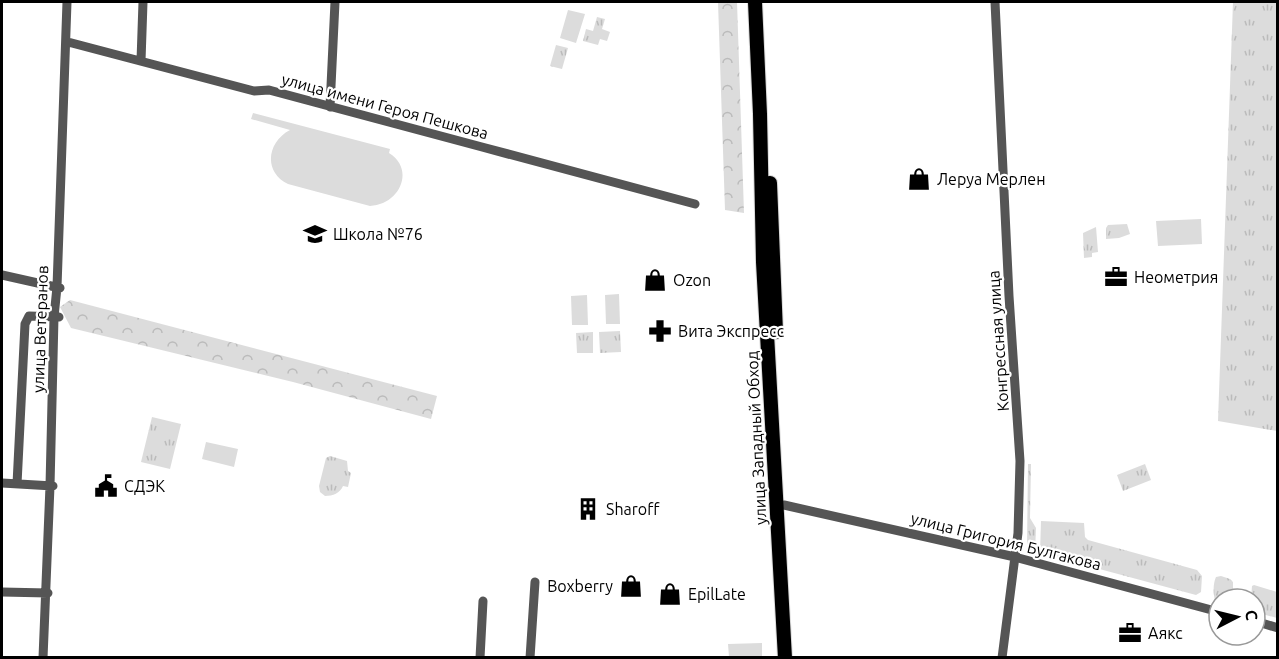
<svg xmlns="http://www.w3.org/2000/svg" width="1279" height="659" font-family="Ubuntu,sans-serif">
	<defs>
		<pattern id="grass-tufts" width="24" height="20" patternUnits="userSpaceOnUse" patternTransform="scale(1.5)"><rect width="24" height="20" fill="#dcdcdc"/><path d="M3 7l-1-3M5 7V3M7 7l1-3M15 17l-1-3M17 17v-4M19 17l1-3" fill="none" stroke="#bbb"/></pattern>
		<pattern id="forest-crowns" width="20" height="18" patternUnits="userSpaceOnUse" patternTransform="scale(1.5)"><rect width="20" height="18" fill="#dcdcdc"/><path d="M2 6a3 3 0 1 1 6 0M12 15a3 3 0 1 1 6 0" fill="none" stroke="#bbb"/></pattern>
	</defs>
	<rect width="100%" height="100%" fill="#fff"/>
	<!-- grass -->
	<path fill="url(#grass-tufts)" d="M 1233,2 L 1277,2 L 1277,431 L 1218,421 Z
		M 597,17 L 605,19 L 602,29 L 610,32 L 607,41 L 600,39 L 598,45 L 583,41 L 586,29 L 593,31 Z
		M 556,45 L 568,48 L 562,69 L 550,66 Z
		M 1127,224 L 1130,234 L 1119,238 L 1106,239 L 1106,228 L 1108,225 Z
		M 1096,227 L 1098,252 L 1092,253 L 1092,257 L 1084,258 L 1083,233 Z
		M 620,331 L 621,352 L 600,353 L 599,332 Z
		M 593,332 L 593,353 L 577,353 L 576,333 Z
		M 152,417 L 181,424 L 170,469 L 141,462 Z
		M 330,456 L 347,461 L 348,471 L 351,473 L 348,487 L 343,486 C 340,493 333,496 325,496 L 320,492 L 319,486 L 326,458 Z
		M 1028,464 L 1031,464 L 1030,518 L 1036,528 L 1035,552 L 1030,551 L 1027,547 Z
		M 1145,464 L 1151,480 L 1123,491 L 1117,475 Z
		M 1041,521 L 1084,523 L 1085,537 L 1088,540 L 1197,570 L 1202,576 L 1201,592 L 1196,595 L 1040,553 Z
		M 1221,576 L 1230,579 L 1233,582 L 1233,599 L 1219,599 L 1219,602 L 1215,600 C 1213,594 1213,583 1216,577 Z
		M 1252,586 L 1254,585 L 1277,592 L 1277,618 L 1255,612 L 1255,599 L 1251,599 Z"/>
	<!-- forest -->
	<path fill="url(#forest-crowns)" d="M 718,2 L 737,2 L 744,213 L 725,210 Z
		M 70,300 L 437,396 L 431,419 L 293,382 L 71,328 L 60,307 Z"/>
	<!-- pitch -->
	<path fill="#dcdcdc" d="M 568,10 L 585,14 L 576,43 L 560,38 Z
		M 253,113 L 390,149 L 389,153 C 416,170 399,205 370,206 L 288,184 C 263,172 267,142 290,130 L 251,119 Z
		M 1201,219 L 1202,244 L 1158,246 L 1156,221 Z
		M 619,294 L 620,324 L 606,324 L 605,295 Z
		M 587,295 L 588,325 L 572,325 L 571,296 Z
		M 206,442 L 238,449 L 234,467 L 202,459 Z
		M 762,643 L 762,657 L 729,657 L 728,644 Z"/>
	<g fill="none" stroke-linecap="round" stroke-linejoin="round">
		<!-- highway casing -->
		<g stroke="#dbdbdb" stroke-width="16">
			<path id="highway" d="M 755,2 L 760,114 L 763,262 L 785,658
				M 770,183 L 776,332"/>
		</g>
		<!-- minor -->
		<path stroke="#555" stroke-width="9" d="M 995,2 L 1009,296 L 1020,461 L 1018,533 L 1002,658
			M 68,42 L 254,91 L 269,90 C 411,129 553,165 695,204
			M 141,61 L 143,2
			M 330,107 L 335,2
			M 2,275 L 60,288
			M 2,483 L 53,486
			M 17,484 L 25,324 L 29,316 L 59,317
			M 784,505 L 1015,557 L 1219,612
			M 2,592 L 48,593
			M 1255,621 L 1278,628
			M 43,658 L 50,486 L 54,317 L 57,287 L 67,2
			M 480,658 L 483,601
			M 530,658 L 535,582"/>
		<!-- highway -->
		<use href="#highway" stroke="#000" stroke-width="14"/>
	</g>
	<!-- icons -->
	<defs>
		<g id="shop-bare" transform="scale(1.8)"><path d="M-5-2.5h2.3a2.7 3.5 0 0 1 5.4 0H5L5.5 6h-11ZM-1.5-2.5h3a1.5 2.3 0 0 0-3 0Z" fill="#000" stroke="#fff" stroke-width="2.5" paint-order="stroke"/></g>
		<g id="school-bare" transform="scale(1.8)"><path d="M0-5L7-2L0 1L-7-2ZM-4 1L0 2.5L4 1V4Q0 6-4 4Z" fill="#000" stroke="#fff" stroke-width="2.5" paint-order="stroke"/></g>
		<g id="office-bare" transform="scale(1.8)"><path d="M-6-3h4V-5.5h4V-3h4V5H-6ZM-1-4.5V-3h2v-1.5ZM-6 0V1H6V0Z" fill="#000" stroke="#fff" stroke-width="2.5" paint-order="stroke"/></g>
		<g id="pharmacy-bare" transform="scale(1.8)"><path d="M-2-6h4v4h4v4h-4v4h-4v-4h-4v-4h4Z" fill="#000" stroke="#fff" stroke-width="2.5" paint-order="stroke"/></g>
		<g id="civic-bare" transform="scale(1.8)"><path d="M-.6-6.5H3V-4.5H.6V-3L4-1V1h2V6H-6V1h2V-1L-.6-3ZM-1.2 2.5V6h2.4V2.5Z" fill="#000" stroke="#fff" stroke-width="2.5" paint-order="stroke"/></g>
		<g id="building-bare" transform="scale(1.8)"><path d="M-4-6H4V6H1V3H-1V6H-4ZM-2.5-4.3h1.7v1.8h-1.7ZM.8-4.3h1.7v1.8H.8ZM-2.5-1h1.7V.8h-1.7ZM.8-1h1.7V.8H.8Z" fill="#000" stroke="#fff" stroke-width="2.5" paint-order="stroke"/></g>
	</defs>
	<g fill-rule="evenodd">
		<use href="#shop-bare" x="919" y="179"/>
		<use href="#school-bare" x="315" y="234"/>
		<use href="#office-bare" x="1116" y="277"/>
		<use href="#shop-bare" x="655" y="280"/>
		<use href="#pharmacy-bare" x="660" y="331"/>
		<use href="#civic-bare" x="106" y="486"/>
		<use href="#building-bare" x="588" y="509"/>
		<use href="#shop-bare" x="631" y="586"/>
		<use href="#shop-bare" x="670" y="594"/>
		<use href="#office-bare" x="1130" y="633"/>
	</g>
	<g text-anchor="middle" stroke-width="4.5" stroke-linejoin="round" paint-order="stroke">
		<!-- street labels -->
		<g font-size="16" fill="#000" stroke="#fff">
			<text transform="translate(385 106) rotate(15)" y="6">улица имени Героя Пешкова</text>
			<text transform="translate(40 329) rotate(-88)" y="6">улица Ветеранов</text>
			<text transform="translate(998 341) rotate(-94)" y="6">Конгрессная улица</text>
			<text transform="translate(756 438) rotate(-93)" y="6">улица Западный Обход</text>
			<text transform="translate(1006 541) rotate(14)" y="6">улица Григория Булгакова</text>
		</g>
		<!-- poi labels -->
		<g font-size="16" fill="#000" stroke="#fff" text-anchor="start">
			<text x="937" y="185">Леруа Мерлен</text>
			<text x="333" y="240">Школа №76</text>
			<text x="1134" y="283">Неометрия</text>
			<text x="673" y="286">Ozon</text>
			<text x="678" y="337">Вита Экспресс</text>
			<text x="124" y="492">СДЭК</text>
			<text x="606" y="515">Sharoff</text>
			<text x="613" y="592" text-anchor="end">Boxberry</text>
			<text x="688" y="600">EpilLate</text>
			<text x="1148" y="639">Аякс</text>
		</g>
	</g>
	<!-- border -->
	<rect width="1279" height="659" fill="none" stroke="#000000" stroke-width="6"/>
	<!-- north arrow -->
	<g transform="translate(1237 617) rotate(83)"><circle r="28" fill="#ffffff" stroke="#999999" stroke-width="1.5"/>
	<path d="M0-4.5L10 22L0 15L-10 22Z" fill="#000000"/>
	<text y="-9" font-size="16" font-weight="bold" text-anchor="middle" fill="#000000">С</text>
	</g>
</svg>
